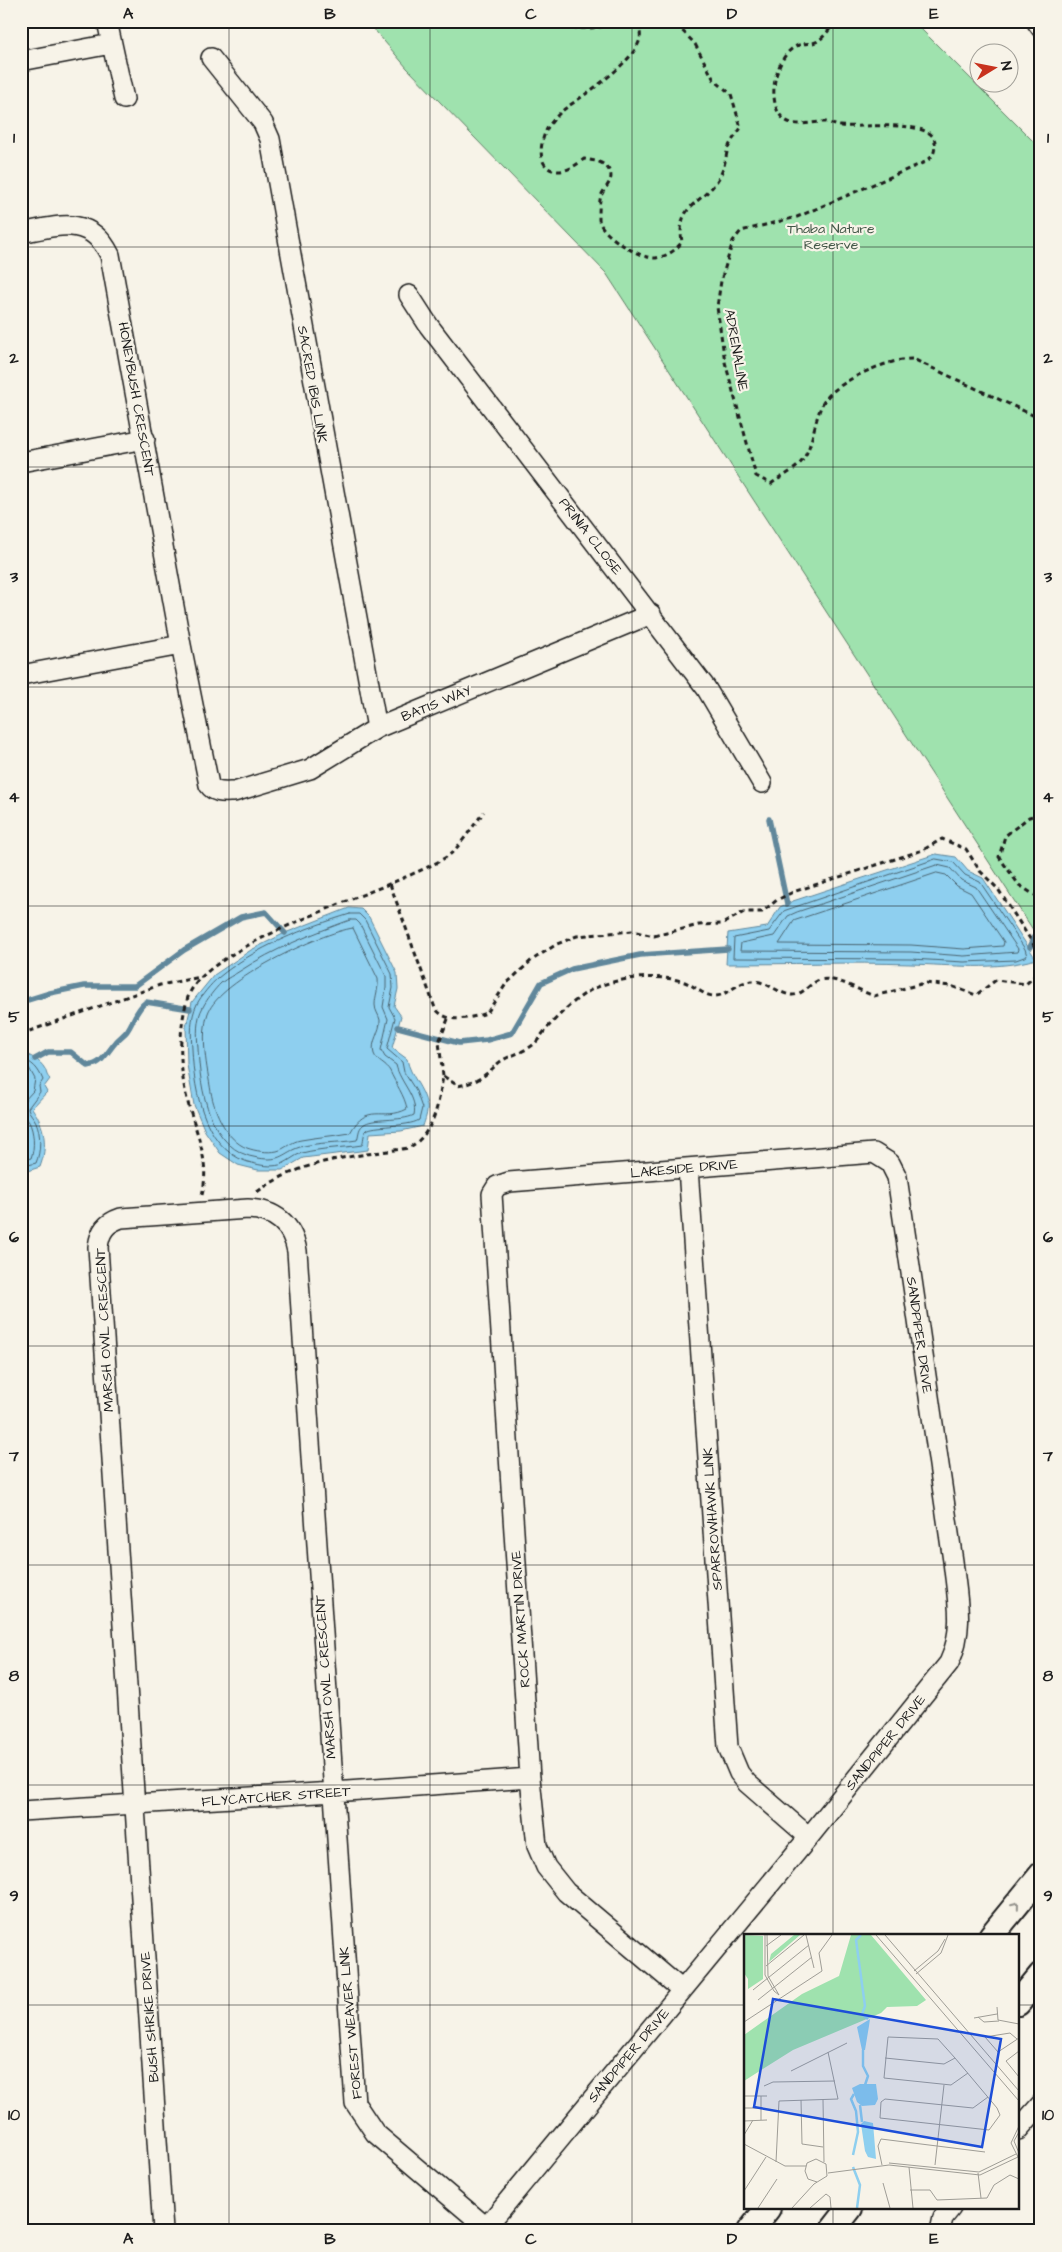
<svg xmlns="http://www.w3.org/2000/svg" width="1062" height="2252" font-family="'Architects Daughter',sans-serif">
	<rect width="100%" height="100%" fill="#f7f3e8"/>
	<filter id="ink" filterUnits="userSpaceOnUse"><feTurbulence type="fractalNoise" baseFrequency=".02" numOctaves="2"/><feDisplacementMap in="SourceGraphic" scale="10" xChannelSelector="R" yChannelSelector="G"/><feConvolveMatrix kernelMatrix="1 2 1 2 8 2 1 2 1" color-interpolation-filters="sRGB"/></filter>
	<g filter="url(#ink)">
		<!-- green -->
		<path fill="#9fe2ae" stroke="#5e7f65" d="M 367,21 L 913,21 L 1041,149 L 1041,942 L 606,273 L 407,68 Z"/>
		<!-- water -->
		<path fill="#8ecfef" stroke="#60879b" d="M 936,854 L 956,857 L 968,871 L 983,878 L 1036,959 C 995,971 952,965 910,964 C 849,962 788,964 726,964 L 728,933 L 767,927 L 780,907 L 793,901 Z
			M 349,908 L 361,909 L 369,917 L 397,973 L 398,989 L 394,1006 L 401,1016 L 392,1048 L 407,1059 C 410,1076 424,1088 427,1106 C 428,1112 425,1120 423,1126 L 401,1131 L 370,1133 L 368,1150 L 303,1158 L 282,1170 L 258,1170 L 238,1165 L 220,1153 L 205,1131 L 194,1105 L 187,1065 L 186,1027 L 192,1002 L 214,975 L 251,950 L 285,933 Z
			M 21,1053 C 30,1055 40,1060 45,1069 C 47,1073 46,1075 50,1079 L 44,1087 L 47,1092 L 32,1108 C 45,1126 48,1146 40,1167 L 21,1173 Z"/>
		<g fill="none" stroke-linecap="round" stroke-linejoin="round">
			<!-- shore -->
			<path stroke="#4a6470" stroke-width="1" d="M 936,859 L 953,862 L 965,875 L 980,882 L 1025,949 L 1027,956 L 1016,960 L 964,962 L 911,959 L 733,958 L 734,938 L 769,931 L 784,911 Z
				M 937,865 L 950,868 L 961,880 L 976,887 L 1018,949 L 1017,952 L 964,956 L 911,952 L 740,951 L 741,943 L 774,936 L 788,916 L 797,912 Z
				M 937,873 L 946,875 L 957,886 L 971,893 L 1004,942 L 1003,946 L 964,949 L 911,945 L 779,944 L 794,921 Z
				M 350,914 L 359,914 L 365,920 L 392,974 L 393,988 L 389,1007 L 395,1018 L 387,1049 L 402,1062 L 404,1072 L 416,1091 L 422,1108 L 419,1120 C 408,1127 372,1125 367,1130 C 363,1133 364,1141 362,1145 C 343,1148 321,1148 302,1153 C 295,1155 289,1161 282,1164 C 276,1167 263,1166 256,1164 C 205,1155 194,1093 192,1049 C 191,1035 190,1018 197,1004 C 201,996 211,984 218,978 C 255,947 305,928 350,914 Z
				M 350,920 L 356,920 L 360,924 L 386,976 L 386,988 L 383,1007 L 388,1019 L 381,1050 L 385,1057 L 396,1065 C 400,1083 418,1097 414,1115 C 401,1122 372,1117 363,1125 C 358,1129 359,1135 357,1140 C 339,1143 318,1142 300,1147 C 282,1153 282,1162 258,1158 C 209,1151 200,1089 198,1048 C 197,1035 196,1019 203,1007 C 207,999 215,989 221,983 C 227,978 234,975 240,971 C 275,948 312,934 350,920 Z
				M 353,928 L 378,979 C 379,988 375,996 375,1005 C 375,1011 379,1015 380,1020 C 381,1031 370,1042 374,1054 C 377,1062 386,1064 390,1071 C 395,1083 405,1096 407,1109 C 383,1122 367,1101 350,1133 C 334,1136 317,1137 301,1140 C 292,1141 285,1149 277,1151 C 268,1153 255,1151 247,1148 C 227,1141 214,1111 211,1092 C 207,1067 200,1037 208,1013 C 220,980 320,933 353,928 Z
				M 21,1058 C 33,1063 38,1068 43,1080 L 39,1086 L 40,1092 L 28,1108 C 29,1114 34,1117 36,1122 C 41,1134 41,1151 36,1163 L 21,1167
				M 21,1065 L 29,1068 L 35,1079 L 33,1091 L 24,1101 L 21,1108 C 22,1114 26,1117 29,1122 C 34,1131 35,1148 31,1158 L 21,1161"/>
			<!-- stream -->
			<path stroke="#60879b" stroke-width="5.5" d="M 769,819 L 787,904
				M 1030,947 L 1041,925
				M 21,1002 L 50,993 L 84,986 L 135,986 L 184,950 L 241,917 L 266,912 L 285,933
				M 398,1027 L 459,1043 L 487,1040 L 512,1033 L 541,983 L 572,969 L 640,955 L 728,949
				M 35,1059 L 48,1052 L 71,1052 L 88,1066 C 104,1063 106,1053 116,1042 C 119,1038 124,1035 127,1031 C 134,1021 136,1009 146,1002 L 190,1009"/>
			<!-- minor casing -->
			<g stroke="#1c1c1c" stroke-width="22">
				<path id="minor" d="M 107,21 L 124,99
					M 1036,21 L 1041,28
					M 211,58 L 263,123 L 270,139 L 377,728
					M 21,61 L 111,44
					M 21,233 C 57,226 90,214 110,255 L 181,645 L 209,785 C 215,794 225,792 234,792 L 310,769 L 377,728 L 651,614
					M 409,295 L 429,326 L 706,688 L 762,783
					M 21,462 L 145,439
					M 21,675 L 181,645
					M 688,1168 L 728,1747 L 739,1773 L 747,1783 L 809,1837
					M 21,1811 L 333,1792 L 530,1778
					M 1018,2130 L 1041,2104
					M 163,2231 L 98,1247 C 100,1231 106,1223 121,1218 L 248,1209 C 275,1210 292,1224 297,1251 L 355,2103 L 375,2133 L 486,2227
					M 483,2231 L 809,1837 L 949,1663 C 965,1628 957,1598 953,1561 L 897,1177 L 890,1163 L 874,1153 L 509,1182 L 497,1186 L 492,1194 L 530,1778 L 537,1846 L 546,1867 L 566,1892 L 682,1990
					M 940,2231 L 943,2218 L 951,2208"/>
			</g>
			<!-- major casing -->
			<g stroke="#1c1c1c" stroke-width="28">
				<path id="major" d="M 991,1936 L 1041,1875
					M 1018,2003 L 1041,1975
					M 750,2231 L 768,2208
					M 832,2231 L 850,2208"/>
			</g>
			<!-- path -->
			<path stroke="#1c1c1c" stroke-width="3" stroke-dasharray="5 4" stroke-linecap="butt" d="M 555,21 C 576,34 603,27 625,21
				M 627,21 C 675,38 579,98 566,108 C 560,112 552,121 548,127 C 540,140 535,169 557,171 C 567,172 576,165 584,159 C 595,161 605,161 610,172 C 614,181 604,188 601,196 C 599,201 599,213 599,219 C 599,234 642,260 656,258 C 667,256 675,251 682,242 C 676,204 701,205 717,181 C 723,172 725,163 727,152 C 729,143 736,135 741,128 L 731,94 L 714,80 L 695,44 L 673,21
				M 835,21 C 831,28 824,37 818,41 C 814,44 807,43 803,44 C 790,46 782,58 778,70 C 772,84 771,110 785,120 C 796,128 813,121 826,122 C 831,123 836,126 841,126 C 858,128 935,118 935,143 C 935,153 933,157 925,162 L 797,217 L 741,231 L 733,241 L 721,281 L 717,307 L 725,362 L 756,476 L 771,484 C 783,475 796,471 804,458 C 813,443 814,423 821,407 C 830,383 889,358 913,359 L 1041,419
				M 1041,814 L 1029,817 L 1005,836 L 999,857 L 1019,885 L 1041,899
				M 390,884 L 435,1008 C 447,1025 470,1018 487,1013 L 506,984 L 532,960 L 557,944 L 577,936 L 632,931 L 654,936 L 699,925 L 722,924 L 744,912 L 762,912 L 777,900 L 793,892 L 923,850 L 942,839 L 966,849 L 980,871 L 998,889 L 1041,956
				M 21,1034 L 160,985 L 201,977
				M 443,1076 L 439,1042 L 448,1019
				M 257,1192 C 304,1158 353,1157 408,1148 C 434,1135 439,1102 443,1076 L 458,1086 C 468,1084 478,1081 486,1074 C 492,1070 497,1063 503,1060 C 513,1054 525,1052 534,1044 C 539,1040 543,1032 548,1027 C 561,1013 575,999 591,990 C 615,977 662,973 687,983 C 696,987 704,996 714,996 C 728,996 736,982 752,981 C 767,981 777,993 791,995 C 802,996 808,985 817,981 C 834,974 859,991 874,996 L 925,983 L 951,986 L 976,995 L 996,980 L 1026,984 L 1041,970
				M 202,1195 C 211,1160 195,1131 187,1099 C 179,1067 178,1029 188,997 C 207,941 395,890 448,856 C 458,849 475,823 484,812"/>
			<!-- minor -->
			<use href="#minor" stroke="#f7f3e8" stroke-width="19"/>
			<!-- major -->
			<use href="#major" stroke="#f7f3e8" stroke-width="24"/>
		</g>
		<!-- one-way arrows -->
		<defs><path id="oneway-chevron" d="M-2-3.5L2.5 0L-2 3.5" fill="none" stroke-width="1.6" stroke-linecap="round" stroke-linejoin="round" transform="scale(1.25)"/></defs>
		<use stroke="#94928c" href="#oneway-chevron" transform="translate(1016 1905) rotate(-51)"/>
	</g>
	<!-- grid -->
	<path fill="none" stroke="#1c1c1c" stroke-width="1" stroke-opacity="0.55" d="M 229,21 L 229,2231M 430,21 L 430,2231M 632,21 L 632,2231M 833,21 L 833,1936M 21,247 L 1041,247M 21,467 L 1041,467M 21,687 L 1041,687M 21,906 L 1041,906M 21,1126 L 1041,1126M 21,1346 L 1041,1346M 21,1565 L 1041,1565M 21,1785 L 1041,1785M 21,2005 L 746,2005M 1018,2005 L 1041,2005M 833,2208 L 833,2231"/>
	<g text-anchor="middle" stroke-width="4.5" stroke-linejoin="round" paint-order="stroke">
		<!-- park labels -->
		<g font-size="14" fill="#435748" stroke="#f7f3e8">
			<text x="831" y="233">Thaba Nature<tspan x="831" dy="16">Reserve</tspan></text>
		</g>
		<!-- street labels -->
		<g font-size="14" fill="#1c1c1c" stroke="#f7f3e8">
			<text transform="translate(737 350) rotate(80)" y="5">ADRENALINE</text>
			<text transform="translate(313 384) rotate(80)" y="5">SACRED IBIS LINK</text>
			<text transform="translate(137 399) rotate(80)" y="5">HONEYBUSH CRESCENT</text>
			<text transform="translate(591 536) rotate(52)" y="5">PRINIA CLOSE</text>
			<text transform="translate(436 703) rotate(-22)" y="5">BATIS WAY</text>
			<text transform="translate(684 1168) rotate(-5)" y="5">LAKESIDE DRIVE</text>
			<text transform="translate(104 1330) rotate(-93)" y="5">MARSH OWL CRESCENT</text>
			<text transform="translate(920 1335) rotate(82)" y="5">SANDPIPER DRIVE</text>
			<text transform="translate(712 1519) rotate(-94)" y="5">SPARROWHAWK LINK</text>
			<text transform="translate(520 1619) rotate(-94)" y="5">ROCK MARTIN DRIVE</text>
			<text transform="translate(325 1677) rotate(-94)" y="5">MARSH OWL CRESCENT</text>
			<text transform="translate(885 1742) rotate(-51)" y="5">SANDPIPER DRIVE</text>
			<text transform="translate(276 1796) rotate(-4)" y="5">FLYCATCHER STREET</text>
			<text transform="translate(149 2017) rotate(-94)" y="5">BUSH SHRIKE DRIVE</text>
			<text transform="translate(350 2023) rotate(-95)" y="5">FOREST WEAVER LINK</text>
			<text transform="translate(628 2055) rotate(-50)" y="5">SANDPIPER DRIVE</text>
		</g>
	</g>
	<!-- overview -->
	<g transform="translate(744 1934)">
		<rect width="275" height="275" fill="#f7f3e8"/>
		<path d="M 0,1 L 19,2 L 19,45 L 4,55 L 4,45 L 0,39 ZM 50,1 L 56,1 L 25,28 L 27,20 ZM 107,1 L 127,1 L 182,66 L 173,72 L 143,73 L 137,79 L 49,116 L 0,147 L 0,101 L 58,60 L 95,42 Z" fill="#9fe2ae"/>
		<path d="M 126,85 L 125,92 L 121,116 L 118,116 L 113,93 ZM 116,150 L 132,150 L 134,165 L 131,171 L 118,172 L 113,168 L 108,154 ZM 120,187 L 129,189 L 132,225 L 124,223 L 121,217 L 117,190 Z" fill="#8ecfef"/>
		<path fill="none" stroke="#8ecfef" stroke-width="2.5" d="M 117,1 L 112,6 L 121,72 L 118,80 L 124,85M 119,116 L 119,132 L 124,142 L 121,151M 116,171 L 118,188M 109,221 L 114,198 L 112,177 L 107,165 L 110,160M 109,233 L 116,251 L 113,274"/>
		<path fill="none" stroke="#9f9d96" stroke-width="1" d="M 21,1 L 21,41 L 30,57 L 35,61M 23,1 L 24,42 L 35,61M 62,1 L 70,34M 132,1 L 275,167M 141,1 L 275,157M 22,12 L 37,1M 22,32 L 60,1M 170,37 L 194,17 L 201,5M 172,40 L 197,19 L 204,1M 9,56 L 65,11M 14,66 L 68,23M 253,73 L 254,86 L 275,90M 234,83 L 240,88 L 255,87M 230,84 L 253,80M 0,88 L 78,37 L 75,19 L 88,1M 273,105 L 266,99 L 241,103 L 254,118 L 275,104M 275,117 L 262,127 L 275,143M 141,124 L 200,130 L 211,124M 47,137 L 103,109M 224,139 L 207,151 L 140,144 L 144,103 L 194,105 L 211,124 L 253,174 L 256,181 L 245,196 L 136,184 L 137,168 L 141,165 L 229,174 L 244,163M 20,152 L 29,148 L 91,147M 0,162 L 23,162M 17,162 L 17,186M 57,166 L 58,210 L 79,213M 79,166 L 80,228M 0,174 L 17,174M 0,187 L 23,186M 275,198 L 270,207 L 275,219M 0,201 L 9,186M 0,210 L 41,232 L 62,232M 274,223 L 267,209 L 275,192M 32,228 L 35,167 L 94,165 L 84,118M 145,229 L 235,238 L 272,220M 138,231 L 134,212 L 137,205 L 241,218M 191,231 L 200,151M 165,233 L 169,274M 84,239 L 145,231 L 236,241 L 274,223M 234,239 L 237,264M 139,249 L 146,274M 166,256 L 186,256 L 193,266 L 243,264 L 250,251 L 266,241 L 275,245M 0,257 L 22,223M 14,274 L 33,245M 48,274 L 70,250 L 83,242 L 82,230 L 72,225 L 63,229 L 61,237 L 64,245 L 73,248M 66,274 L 82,260 L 86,263 L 87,274"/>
		<path fill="#1d4ed8" fill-opacity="0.15" stroke="#1d4ed8" stroke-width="2.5" d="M 29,65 L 257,105 L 238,213 L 10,173 Z"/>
		<rect width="275" height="275" fill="none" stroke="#1c1c1c" stroke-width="2.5"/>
	</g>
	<!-- margin -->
	<rect width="1062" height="2252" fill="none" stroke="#f7f3e8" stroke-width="55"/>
	<!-- north arrow -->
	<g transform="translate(994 68) rotate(80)"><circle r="24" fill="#f7f3e8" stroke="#9f9d96"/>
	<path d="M0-4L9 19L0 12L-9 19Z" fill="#c8321e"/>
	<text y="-8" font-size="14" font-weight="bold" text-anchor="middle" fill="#1c1c1c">N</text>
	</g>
	<rect x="28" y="28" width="1006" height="2196" fill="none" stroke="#1c1c1c" stroke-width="2"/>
	<g font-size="16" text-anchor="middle" font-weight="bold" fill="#1c1c1c">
		<text x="128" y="19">A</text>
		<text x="330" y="19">B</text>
		<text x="531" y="19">C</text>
		<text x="732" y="19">D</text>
		<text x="934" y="19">E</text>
		<text x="14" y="143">1</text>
		<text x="1048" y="143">1</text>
		<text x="14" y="363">2</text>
		<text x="1048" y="363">2</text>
		<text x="14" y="582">3</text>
		<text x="1048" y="582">3</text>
		<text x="14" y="802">4</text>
		<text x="1048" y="802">4</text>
		<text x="14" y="1022">5</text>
		<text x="1048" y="1022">5</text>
		<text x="14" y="1242">6</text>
		<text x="1048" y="1242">6</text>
		<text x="14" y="1461">7</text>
		<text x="1048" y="1461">7</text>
		<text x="14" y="1681">8</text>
		<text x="1048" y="1681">8</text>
		<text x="14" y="1901">9</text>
		<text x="1048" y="1901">9</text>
		<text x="14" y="2120">10</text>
		<text x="1048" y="2120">10</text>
		<text x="128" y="2244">A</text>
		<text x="330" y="2244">B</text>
		<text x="531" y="2244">C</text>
		<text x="732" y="2244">D</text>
		<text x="934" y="2244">E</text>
	</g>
</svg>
